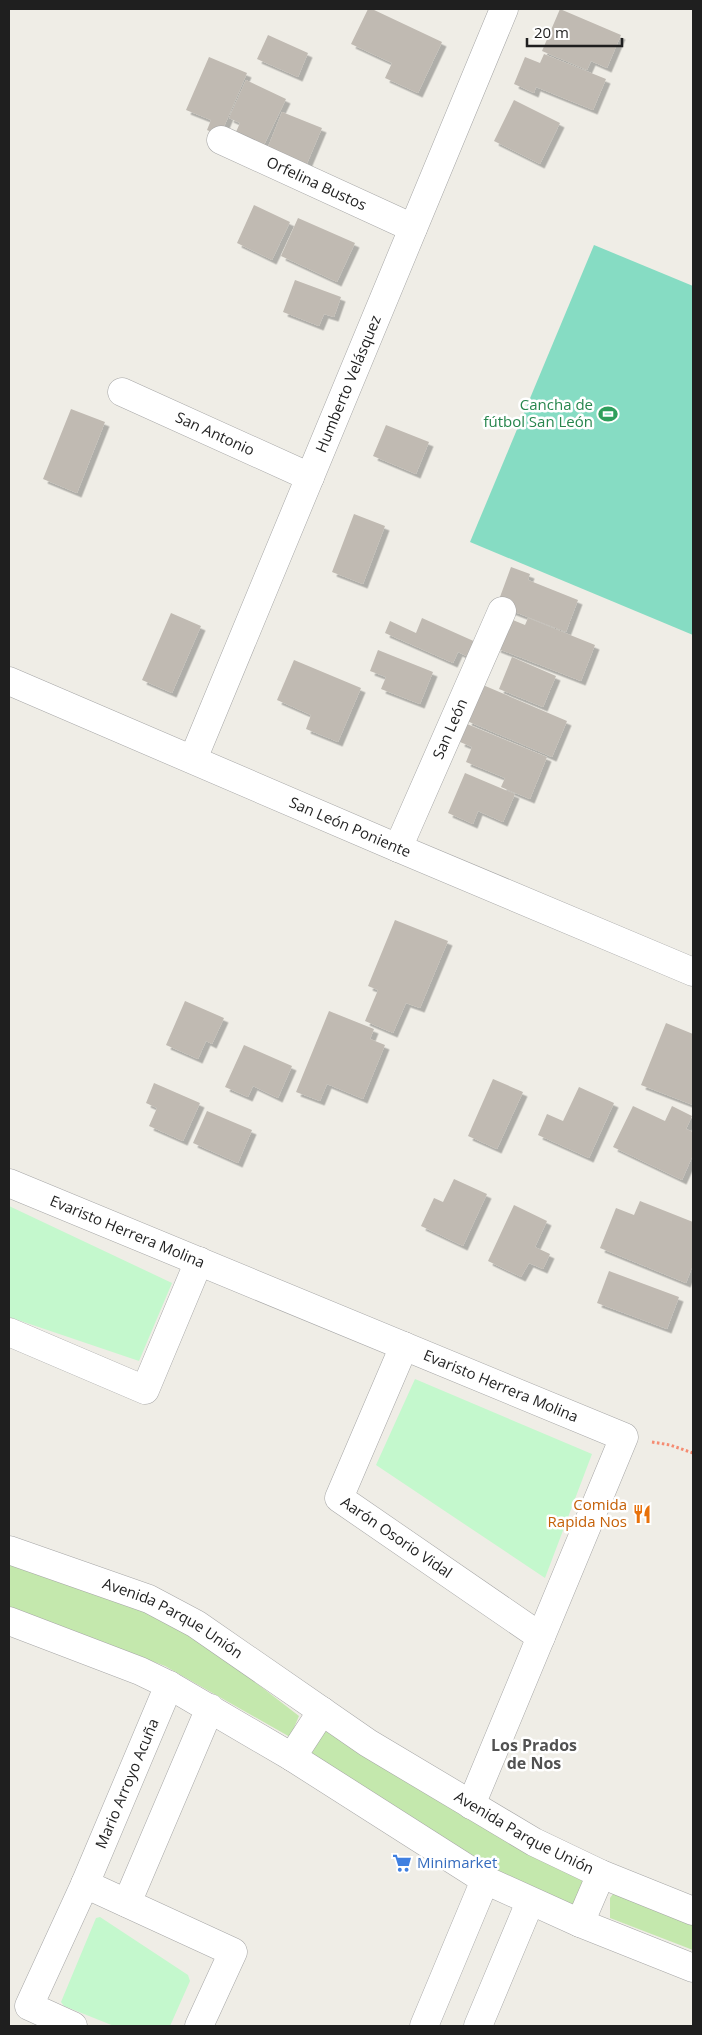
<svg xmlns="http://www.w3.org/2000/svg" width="702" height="2035" font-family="'Open Sans',sans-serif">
	<defs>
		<filter id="shadow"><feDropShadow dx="4.5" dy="4.5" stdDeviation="0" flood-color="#0004"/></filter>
	</defs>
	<rect width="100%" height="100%" fill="#efede6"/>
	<!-- grass -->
	<path fill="#c4e8ad" d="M 9,1559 L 145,1609 L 188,1630 L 299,1716 L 290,1737 L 165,1666 L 9,1609 Z
		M 325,1725 L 590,1879 L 575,1908 L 484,1867 L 304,1753 Z
		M 621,1883 L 693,1913 L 693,1950 L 610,1918 L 610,1898 Z"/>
	<!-- park -->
	<path fill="#c4f8cd" d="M 9,1206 L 172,1283 L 139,1361 L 9,1317 Z
		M 415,1379 L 592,1454 L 545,1578 L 376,1465 Z
		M 100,1917 L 188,1975 L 190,1981 L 170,2026 L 114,2026 L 64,2006 L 61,2002 L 96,1918 Z"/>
	<!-- pitch -->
	<path fill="#86dcc3" d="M 594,245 L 693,286 L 693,635 L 470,542 Z"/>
	<!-- building -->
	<path fill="#c0bab2" filter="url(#shadow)" d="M 368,9 L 372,9 L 442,42 L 418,93 L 385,78 L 392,63 L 351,44 Z
		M 560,9 L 621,35 L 607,68 L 591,61 L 587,70 L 542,51 Z
		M 268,35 L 308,53 L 298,77 L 257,59 Z
		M 544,54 L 606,79 L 593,110 L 536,87 L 534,93 L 514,84 L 525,57 L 540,63 Z
		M 209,57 L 247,73 L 220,136 L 207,130 L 211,120 L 186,110 Z
		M 246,80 L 286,99 L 263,147 L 235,134 L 240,123 L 229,118 Z
		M 514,100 L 560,123 L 540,164 L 494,141 Z
		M 282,112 L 322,128 L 303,173 L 264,157 Z
		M 254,205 L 290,222 L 272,260 L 237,243 Z
		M 298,218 L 355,243 L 337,282 L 281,256 Z
		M 295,280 L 341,297 L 334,317 L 324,314 L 319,326 L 283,312 Z
		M 71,409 L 105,422 L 77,493 L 43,479 Z
		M 386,425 L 429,442 L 416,474 L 373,456 Z
		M 354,514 L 385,526 L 363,584 L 332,572 Z
		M 511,567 L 530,574 L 528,580 L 578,600 L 566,632 L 497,605 Z
		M 171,613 L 201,626 L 172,693 L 142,680 Z
		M 422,618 L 478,643 L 471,658 L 458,652 L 453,663 L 385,633 L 390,621 L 416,633 Z
		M 508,618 L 525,625 L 528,618 L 595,645 L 581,681 L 496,648 Z
		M 378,650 L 433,672 L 420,704 L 381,689 L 386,677 L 370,671 Z
		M 512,657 L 556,676 L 543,707 L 499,689 Z
		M 294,660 L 361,688 L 338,742 L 306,729 L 311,715 L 277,700 Z
		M 483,685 L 567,721 L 552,757 L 467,721 Z
		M 467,724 L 547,757 L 530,799 L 501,787 L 505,778 L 466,762 L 472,747 L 460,742 Z
		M 465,773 L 515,794 L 503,822 L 478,811 L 473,824 L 448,813 Z
		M 395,920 L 448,941 L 420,1008 L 406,1003 L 393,1033 L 365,1021 L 378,990 L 368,986 Z
		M 185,1001 L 224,1018 L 212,1044 L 206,1041 L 198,1059 L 166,1045 Z
		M 329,1011 L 374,1029 L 370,1039 L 385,1045 L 363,1099 L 327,1084 L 320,1101 L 296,1092 Z
		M 666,1023 L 693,1034 L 693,1105 L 641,1085 Z
		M 244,1045 L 292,1066 L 278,1098 L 253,1086 L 248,1097 L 225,1087 Z
		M 493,1079 L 523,1092 L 497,1149 L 468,1136 Z
		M 154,1083 L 200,1103 L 183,1141 L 149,1126 L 157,1108 L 146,1103 Z
		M 579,1087 L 614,1103 L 589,1158 L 538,1135 L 547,1114 L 563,1121 Z
		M 633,1106 L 665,1121 L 672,1106 L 692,1116 L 686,1129 L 693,1132 L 693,1155 L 682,1180 L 613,1147 Z
		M 207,1111 L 252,1130 L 238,1163 L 193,1143 Z
		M 454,1179 L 487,1194 L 463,1246 L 421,1226 L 434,1198 L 443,1202 Z
		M 640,1201 L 693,1222 L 693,1265 L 686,1283 L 600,1248 L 616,1208 L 634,1215 Z
		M 514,1205 L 547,1221 L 535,1247 L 550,1254 L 543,1269 L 529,1263 L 521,1277 L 488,1261 Z
		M 609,1271 L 679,1297 L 667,1329 L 597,1303 Z"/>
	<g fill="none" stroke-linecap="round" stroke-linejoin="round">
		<!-- minor casing -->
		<g stroke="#a6a6a6" stroke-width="29">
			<g id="minor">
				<path id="s1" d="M 221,140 L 413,228"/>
				<path id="s2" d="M 122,392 L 310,477"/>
				<path id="s3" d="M 9,681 L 398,848 L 693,972"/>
				<path id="s4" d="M 193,759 L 504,9"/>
				<path id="s5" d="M 398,848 L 502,611"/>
				<path id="s6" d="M 9,1183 L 624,1437 L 471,1805"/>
				<path d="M 9,1332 L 145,1390 L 199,1261"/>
				<path id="s7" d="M 404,1346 L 339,1498 L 541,1637"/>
				<path id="s8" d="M 9,1550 L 149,1599 L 196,1624 L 368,1743 L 534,1842 L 601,1874 L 693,1911"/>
				<path d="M 9,1621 L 140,1671 L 169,1685 L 292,1757 L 485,1880 L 580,1923 L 693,1968"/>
				<path d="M 292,1757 L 322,1711"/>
				<path id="s9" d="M 85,1884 L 169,1685"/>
				<path d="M 127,1903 L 210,1708"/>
				<path d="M 580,1923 L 601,1874"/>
				<path d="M 73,2026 L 29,2006 L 85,1884 L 233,1952 L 199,2026"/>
				<path d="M 424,2026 L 485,1880"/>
				<path d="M 478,2026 L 530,1902"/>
			</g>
		</g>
		<!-- path -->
		<path stroke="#f58b71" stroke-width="3" stroke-dasharray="2.5 2.5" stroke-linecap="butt" d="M 652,1442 L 670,1445 L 693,1453"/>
		<!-- minor -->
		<use href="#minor" stroke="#fff" stroke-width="28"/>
	</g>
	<!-- icons -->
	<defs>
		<g id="stadium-bare" transform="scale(1.5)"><path d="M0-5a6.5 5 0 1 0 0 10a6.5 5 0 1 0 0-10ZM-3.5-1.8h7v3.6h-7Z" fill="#2e9e5b" stroke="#fff" stroke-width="2.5" paint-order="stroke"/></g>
		<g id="restaurant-bare" transform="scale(1.5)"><path d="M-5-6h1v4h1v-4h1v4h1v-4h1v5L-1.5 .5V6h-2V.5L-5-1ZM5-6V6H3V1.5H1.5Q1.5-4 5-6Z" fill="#e8710a" stroke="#fff" stroke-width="2.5" paint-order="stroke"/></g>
		<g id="supermarket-bare" transform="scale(1.5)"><path d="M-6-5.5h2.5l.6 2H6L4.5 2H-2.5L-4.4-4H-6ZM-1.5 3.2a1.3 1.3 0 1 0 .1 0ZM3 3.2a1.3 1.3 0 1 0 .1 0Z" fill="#3f7fe0" stroke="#fff" stroke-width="2.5" paint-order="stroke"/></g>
	</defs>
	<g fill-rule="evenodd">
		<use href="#stadium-bare" x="608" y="414"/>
		<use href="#restaurant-bare" x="642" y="1514"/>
		<use href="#supermarket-bare" x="402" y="1863"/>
	</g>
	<g text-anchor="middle" stroke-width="5" stroke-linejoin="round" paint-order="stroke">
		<!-- street labels -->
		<g font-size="15" fill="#1f1f1f" stroke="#fff">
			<text dy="5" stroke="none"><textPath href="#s1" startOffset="105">Orfelina Bustos</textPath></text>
			<text dy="5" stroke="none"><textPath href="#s4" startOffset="406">Humberto Velásquez</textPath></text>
			<text dy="5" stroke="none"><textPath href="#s2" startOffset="102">San Antonio</textPath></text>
			<text dy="5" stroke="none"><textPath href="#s5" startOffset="130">San León</textPath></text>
			<text dy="5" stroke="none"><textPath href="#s3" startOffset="371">San León Poniente</textPath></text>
			<text dy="5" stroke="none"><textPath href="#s6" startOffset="128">Evaristo Herrera Molina</textPath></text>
			<text dy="5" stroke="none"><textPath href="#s6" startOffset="532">Evaristo Herrera Molina</textPath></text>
			<text dy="5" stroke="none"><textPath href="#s7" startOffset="235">Aarón Osorio Vidal</textPath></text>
			<text dy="5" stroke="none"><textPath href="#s8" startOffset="178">Avenida Parque Unión</textPath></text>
			<text dy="5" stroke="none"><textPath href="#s9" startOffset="109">Mario Arroyo Acuña</textPath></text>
			<text dy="5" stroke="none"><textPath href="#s8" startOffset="591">Avenida Parque Unión</textPath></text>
		</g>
		<!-- leisure labels -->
		<g font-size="15" fill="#27864d" stroke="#fff" text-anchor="end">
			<text x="593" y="410">Cancha de<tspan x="593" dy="17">fútbol San León</tspan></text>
		</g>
		<!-- food labels -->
		<g font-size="15" fill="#c56008" stroke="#fff" text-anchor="end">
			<text x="627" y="1510">Comida<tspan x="627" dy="17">Rapida Nos</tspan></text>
		</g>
		<!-- shop labels -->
		<g font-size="15" fill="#366cbe" stroke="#fff" text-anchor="start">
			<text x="417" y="1868">Minimarket</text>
		</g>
		<!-- neighbourhood labels -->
		<g font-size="16" font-weight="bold" fill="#525252" stroke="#fff">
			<text x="534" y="1751">Los Prados<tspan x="534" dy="18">de Nos</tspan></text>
		</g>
	</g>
	<!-- border -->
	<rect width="702" height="2035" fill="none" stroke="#1f1f1f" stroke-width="20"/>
	<!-- scale -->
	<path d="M527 38v8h95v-8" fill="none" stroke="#1f1f1f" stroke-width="2.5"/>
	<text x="534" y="38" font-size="15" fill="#1f1f1f" stroke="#ffffff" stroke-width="4" paint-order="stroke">20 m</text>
</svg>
